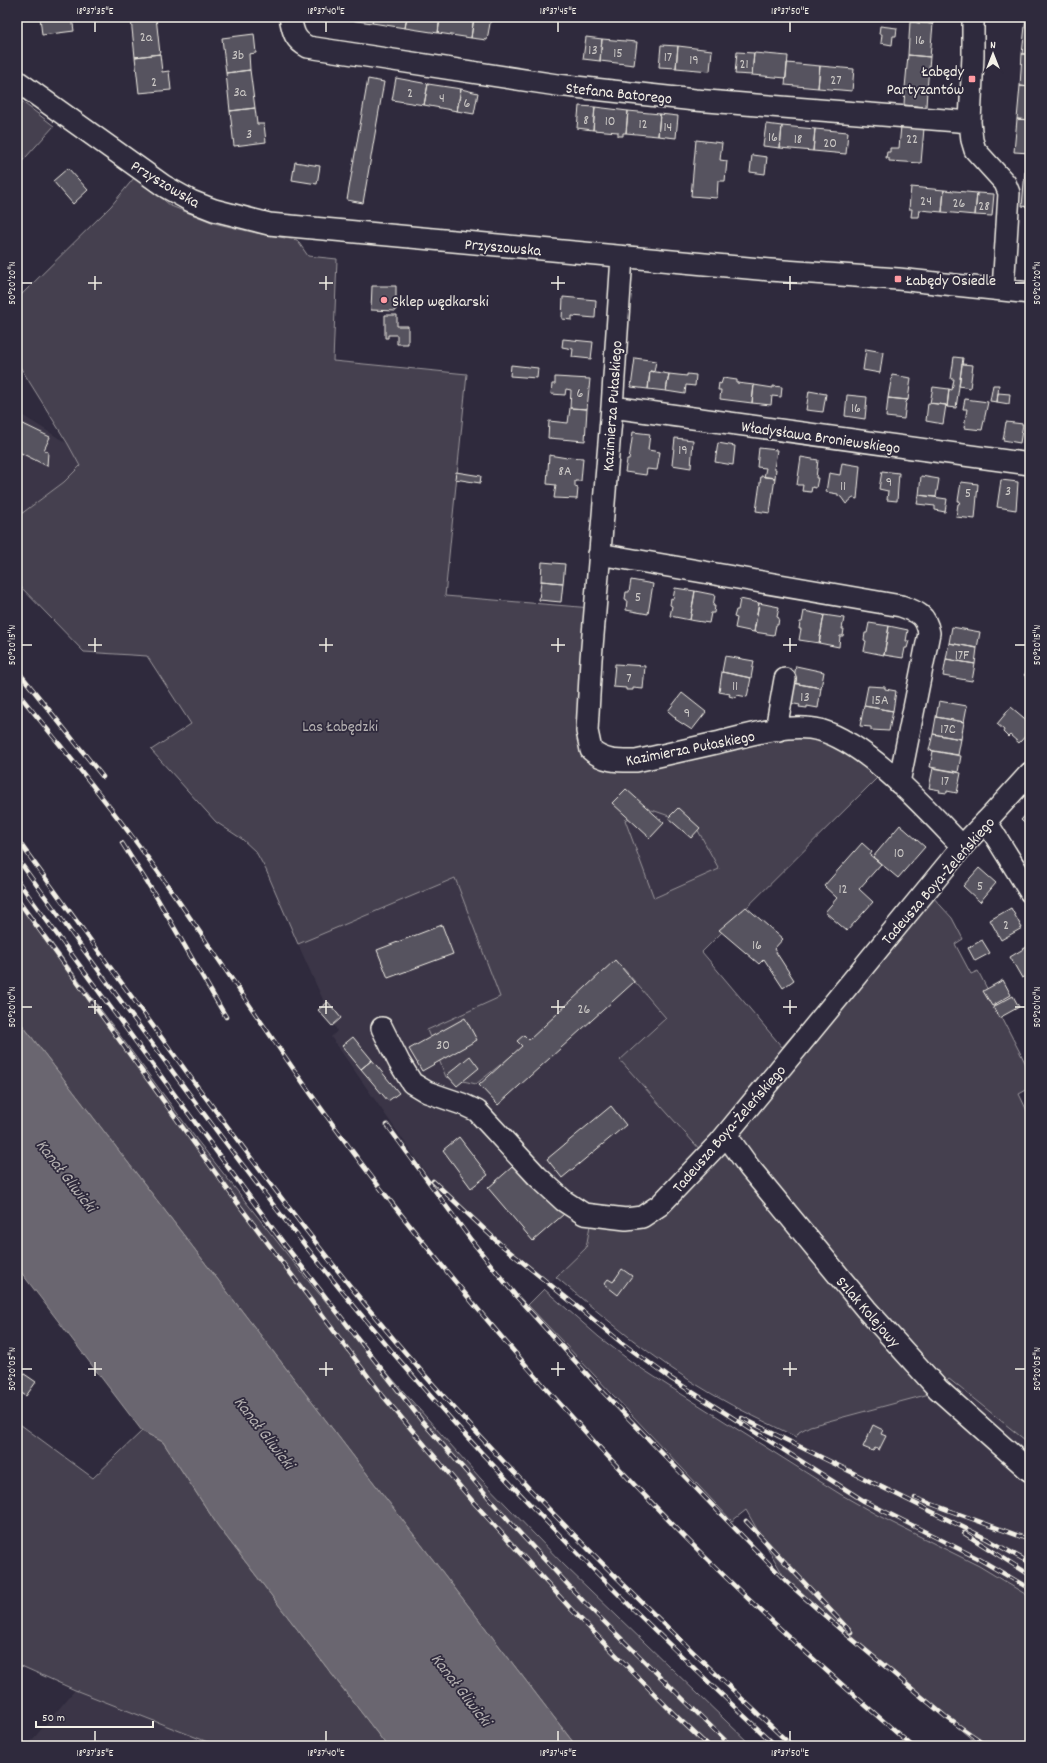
<svg xmlns="http://www.w3.org/2000/svg" width="1047" height="1763" font-family="Dekko,sans-serif">
	<rect width="100%" height="100%" fill="#2f2a3d"/>
	<filter id="ink" filterUnits="userSpaceOnUse"><feTurbulence type="fractalNoise" baseFrequency=".025" numOctaves="2"/><feDisplacementMap in="SourceGraphic" scale="8" xChannelSelector="R" yChannelSelector="G"/><feConvolveMatrix kernelMatrix="1 2 1 2 8 2 1 2 1" color-interpolation-filters="sRGB"/></filter>
	<g filter="url(#ink)">
		<!-- built -->
		<path fill="#3b3647" d="M 17,412 L 68,444 L 80,467 L 64,482 L 17,517 Z
			M 651,810 L 695,825 L 720,869 L 653,898 L 625,820 Z
			M 455,878 L 501,997 L 427,1030 L 476,1084 L 623,967 L 666,1018 L 620,1060 L 711,1161 L 669,1205 L 592,1214 L 586,1248 L 549,1284 L 474,1221 L 429,1177 L 331,1037 L 337,1031 L 298,944 Z
			M 949,1379 L 1030,1444 L 1030,1597 L 979,1566 L 877,1515 L 840,1494 L 784,1457 L 799,1432 L 810,1426 L 933,1393 Z
			M 75,1690 L 218,1746 L 27,1746 Z"/>
		<!-- green -->
		<path fill="#454050" stroke="#9c989c" fill-rule="evenodd" d="M 17,98 L 54,126 L 17,167 Z
			M 134,178 L 151,189 L 171,206 L 214,223 L 256,233 L 297,240 L 308,256 L 337,259 L 333,361 L 467,374 L 445,596 L 604,609 L 595,726 L 599,746 L 615,755 L 801,723 L 898,770 L 877,778 L 702,952 L 782,1047 L 902,911 L 931,895 L 952,918 L 963,939 L 955,944 L 971,974 L 978,971 L 1030,1072 L 1030,1088 L 1019,1094 L 1030,1117 L 1030,1444 L 949,1379 L 933,1393 L 810,1426 L 799,1432 L 796,1437 C 768,1423 739,1410 712,1394 C 655,1361 606,1319 556,1277 L 586,1248 L 592,1214 L 635,1219 L 710,1161 L 620,1060 L 666,1018 L 623,968 L 476,1084 L 446,1077 L 427,1030 L 500,997 L 455,878 L 298,944 L 266,870 L 256,852 L 242,839 L 216,822 L 151,750 L 191,724 L 147,656 L 84,652 L 17,583 L 17,517 L 64,482 L 80,466 L 68,444 L 17,362 L 17,299 L 111,206 ZM 652,810 L 695,825 L 719,869 L 654,898 L 625,820 Z
			M 17,896 L 197,1140 L 309,1282 L 403,1391 L 481,1479 L 564,1565 L 752,1746 L 576,1746 L 17,1018 Z
			M 544,1289 L 599,1337 L 633,1363 L 667,1385 L 840,1494 L 877,1515 L 979,1566 L 1030,1597 L 1030,1746 L 980,1746 L 900,1679 L 787,1582 L 746,1510 L 732,1521 L 528,1305 Z
			M 17,1422 L 93,1478 L 142,1431 L 163,1442 L 218,1526 L 387,1746 L 218,1746 L 75,1690 L 17,1664 Z"/>
		<!-- water -->
		<path fill="#6a6670" stroke="#a19ea0" d="M 17,1018 L 576,1746 L 387,1746 L 218,1526 L 163,1442 L 142,1431 L 17,1267 Z"/>
		<!-- building -->
		<path fill="#56525f" stroke="#f4f1e8" d="M 40,17 L 72,17 L 74,31 L 42,35 Z
			M 156,17 L 160,54 L 135,57 L 131,19 Z
			M 343,17 L 373,17 L 372,23 L 342,19 Z
			M 373,17 L 407,17 L 405,28 L 372,23 Z
			M 407,17 L 440,17 L 438,33 L 405,28 Z
			M 440,17 L 474,17 L 471,38 L 438,33 Z
			M 474,17 L 491,18 L 487,40 L 471,38 Z
			M 911,17 L 933,17 L 933,24 L 910,22 Z
			M 1026,17 L 1030,17 L 1030,54 L 1022,54 Z
			M 910,22 L 933,24 L 930,57 L 908,55 Z
			M 880,26 L 897,28 L 896,36 L 893,36 L 892,45 L 881,43 L 882,34 L 879,34 Z
			M 254,34 L 256,53 L 249,54 L 250,70 L 226,73 L 222,38 Z
			M 586,37 L 602,39 L 600,61 L 583,59 Z
			M 602,39 L 637,42 L 634,65 L 600,61 Z
			M 661,45 L 678,46 L 676,68 L 659,67 Z
			M 678,46 L 712,50 L 710,71 L 676,68 Z
			M 737,52 L 754,53 L 752,75 L 735,74 Z
			M 754,53 L 788,56 L 786,78 L 752,75 Z
			M 160,54 L 162,72 L 169,71 L 171,90 L 139,93 L 135,57 Z
			M 1022,54 L 1030,54 L 1030,87 L 1020,86 Z
			M 908,55 L 930,57 L 927,90 L 905,88 Z
			M 787,63 L 820,66 L 818,88 L 785,85 Z
			M 820,66 L 854,69 L 852,91 L 818,88 Z
			M 250,70 L 255,108 L 230,111 L 226,73 Z
			M 396,78 L 428,84 L 424,105 L 392,100 Z
			M 368,79 L 384,82 L 363,203 L 347,200 Z
			M 428,84 L 461,89 L 457,111 L 424,105 Z
			M 1020,86 L 1030,87 L 1030,120 L 1017,119 Z
			M 905,88 L 927,90 L 926,107 L 904,105 Z
			M 461,89 L 478,93 L 474,114 L 457,111 Z
			M 579,106 L 595,107 L 593,130 L 577,128 Z
			M 595,107 L 628,111 L 626,133 L 623,133 L 623,136 L 618,136 L 618,132 L 593,130 Z
			M 255,108 L 257,124 L 264,124 L 266,142 L 234,146 L 230,111 Z
			M 628,111 L 660,114 L 658,136 L 626,133 Z
			M 660,114 L 678,116 L 676,138 L 658,136 Z
			M 1017,119 L 1030,120 L 1030,153 L 1014,152 Z
			M 766,124 L 782,126 L 780,148 L 763,146 Z
			M 782,126 L 815,129 L 813,151 L 780,148 Z
			M 901,126 L 924,128 L 921,163 L 889,161 L 889,158 L 886,158 L 887,152 L 890,152 L 890,148 L 899,148 Z
			M 815,129 L 848,132 L 846,154 L 813,151 Z
			M 696,140 L 722,143 L 720,160 L 727,161 L 725,181 L 718,181 L 717,198 L 691,196 Z
			M 752,155 L 767,157 L 765,174 L 750,172 Z
			M 295,162 L 320,166 L 317,184 L 292,180 Z
			M 68,168 L 88,190 L 73,204 L 53,181 Z
			M 1025,172 L 1030,172 L 1030,207 L 1022,206 Z
			M 911,187 L 944,190 L 942,212 L 920,210 L 919,217 L 911,217 L 912,209 L 909,209 Z
			M 944,190 L 977,193 L 975,215 L 942,212 Z
			M 977,193 L 994,194 L 992,216 L 975,215 Z
			M 372,286 L 396,286 L 396,311 L 371,310 Z
			M 563,297 L 596,300 L 595,318 L 572,316 L 572,320 L 562,319 Z
			M 385,315 L 397,315 L 397,326 L 408,326 L 408,344 L 397,344 L 397,335 L 388,335 L 388,338 L 385,338 Z
			M 563,339 L 593,342 L 591,359 L 572,357 L 573,349 L 562,347 Z
			M 866,349 L 883,352 L 880,373 L 863,370 Z
			M 954,357 L 963,358 L 956,408 L 947,407 L 949,389 L 952,390 L 954,379 L 951,379 Z
			M 635,358 L 656,361 L 654,372 L 650,371 L 648,389 L 631,387 Z
			M 962,364 L 973,365 L 970,388 L 959,386 Z
			M 511,365 L 538,368 L 537,378 L 510,376 Z
			M 650,371 L 669,374 L 666,391 L 648,389 Z
			M 669,374 L 687,376 L 687,374 L 696,375 L 695,386 L 686,385 L 685,394 L 666,391 Z
			M 892,375 L 911,378 L 908,400 L 888,398 Z
			M 555,377 L 590,379 L 587,409 L 570,408 L 571,390 L 566,389 L 565,395 L 551,394 L 552,384 L 555,384 Z
			M 723,378 L 737,380 L 737,383 L 754,385 L 752,403 L 720,399 L 721,390 L 718,390 L 719,383 L 721,384 Z
			M 754,385 L 773,388 L 773,386 L 782,387 L 781,397 L 772,396 L 771,405 L 752,403 Z
			M 993,385 L 999,385 L 997,402 L 990,401 Z
			M 933,387 L 949,389 L 947,407 L 946,405 L 930,403 Z
			M 809,391 L 826,394 L 823,412 L 806,410 Z
			M 998,393 L 1010,394 L 1009,404 L 997,402 Z
			M 847,395 L 867,397 L 865,419 L 845,416 Z
			M 888,398 L 908,400 L 906,402 L 904,419 L 886,417 Z
			M 965,399 L 988,402 L 982,430 L 964,428 L 967,409 L 963,409 Z
			M 928,403 L 946,405 L 943,424 L 926,421 Z
			M 570,408 L 587,409 L 585,441 L 548,438 L 549,421 L 568,423 Z
			M 17,421 L 50,437 L 44,450 L 48,452 L 47,466 L 17,451 Z
			M 1006,422 L 1023,424 L 1020,443 L 1003,440 Z
			M 633,432 L 650,434 L 648,450 L 660,452 L 657,470 L 647,469 L 646,475 L 625,472 L 627,460 L 629,460 Z
			M 675,438 L 693,440 L 691,468 L 672,465 Z
			M 718,443 L 735,446 L 733,465 L 715,462 Z
			M 759,448 L 777,450 L 774,469 L 776,469 L 775,478 L 764,477 L 766,468 L 757,467 Z
			M 549,455 L 567,458 L 567,457 L 583,458 L 581,481 L 575,481 L 575,487 L 578,488 L 577,499 L 554,498 L 556,485 L 547,484 Z
			M 801,457 L 818,460 L 816,478 L 818,478 L 816,488 L 812,487 L 811,492 L 802,491 L 803,485 L 797,485 Z
			M 842,463 L 860,466 L 857,499 L 853,498 L 846,504 L 841,497 L 838,496 L 838,494 L 826,492 L 829,473 L 840,475 Z
			M 882,471 L 899,473 L 897,501 L 887,500 L 888,491 L 879,489 Z
			M 456,472 L 481,476 L 480,483 L 455,479 Z
			M 761,476 L 775,478 L 770,513 L 756,511 Z
			M 921,476 L 939,479 L 936,497 L 919,495 Z
			M 1001,480 L 1018,482 L 1016,510 L 997,507 Z
			M 961,482 L 978,484 L 975,519 L 956,517 L 958,504 L 959,504 L 960,501 L 958,501 Z
			M 919,495 L 947,499 L 945,512 L 935,510 L 935,506 L 917,504 Z
			M 542,562 L 565,564 L 563,583 L 541,581 Z
			M 631,580 L 653,584 L 648,614 L 626,610 L 627,600 L 625,599 L 626,592 L 629,592 Z
			M 541,581 L 563,583 L 561,602 L 539,600 Z
			M 675,588 L 695,591 L 690,620 L 670,616 L 672,606 L 670,605 L 671,598 L 673,599 Z
			M 695,591 L 715,595 L 713,606 L 715,606 L 714,613 L 711,613 L 709,623 L 690,620 Z
			M 740,599 L 759,603 L 754,632 L 735,628 L 737,618 L 734,617 L 736,610 L 738,610 Z
			M 759,603 L 779,607 L 777,617 L 779,618 L 778,625 L 776,625 L 774,635 L 754,632 Z
			M 804,611 L 824,615 L 819,643 L 799,640 L 801,629 L 799,629 L 800,622 L 802,622 Z
			M 824,615 L 844,618 L 842,629 L 844,629 L 843,636 L 840,636 L 839,647 L 819,643 Z
			M 869,623 L 889,626 L 884,655 L 864,651 L 866,641 L 864,640 L 865,633 L 867,633 Z
			M 889,626 L 908,630 L 906,641 L 909,641 L 907,648 L 905,648 L 903,658 L 884,655 Z
			M 952,627 L 980,632 L 977,648 L 949,643 Z
			M 949,643 L 977,648 L 975,664 L 946,659 Z
			M 725,656 L 754,661 L 751,678 L 722,672 Z
			M 946,659 L 975,664 L 972,681 L 943,676 Z
			M 615,664 L 645,666 L 643,689 L 633,688 L 633,690 L 626,690 L 626,688 L 613,687 Z
			M 796,666 L 824,672 L 821,688 L 793,683 Z
			M 1030,668 L 1030,680 L 1024,675 Z
			M 722,672 L 751,678 L 747,697 L 737,695 L 736,698 L 729,696 L 730,694 L 719,692 Z
			M 793,683 L 821,688 L 818,708 L 807,706 L 807,708 L 799,707 L 800,705 L 789,703 Z
			M 868,686 L 885,687 L 885,689 L 896,691 L 893,711 L 864,706 Z
			M 682,693 L 706,712 L 692,730 L 675,719 L 676,718 L 668,711 Z
			M 939,701 L 967,706 L 964,722 L 936,717 Z
			M 864,706 L 893,711 L 889,731 L 871,730 L 871,727 L 860,726 Z
			M 1011,707 L 1030,723 L 1030,731 L 1019,743 L 1010,735 L 1008,737 L 1003,732 L 1004,730 L 997,724 Z
			M 936,717 L 964,722 L 961,739 L 933,734 Z
			M 933,734 L 961,739 L 958,755 L 929,750 Z
			M 933,751 L 961,756 L 958,772 L 930,767 Z
			M 933,768 L 961,773 L 957,793 L 947,791 L 947,793 L 939,792 L 940,790 L 929,788 Z
			M 626,789 L 664,823 L 650,838 L 612,803 Z
			M 678,808 L 700,828 L 691,838 L 668,818 Z
			M 1030,810 L 1030,828 L 1021,820 Z
			M 900,825 L 925,847 L 898,878 L 873,857 Z
			M 862,843 L 872,852 L 870,855 L 881,864 L 859,889 L 873,902 L 847,931 L 825,912 L 837,898 L 824,886 Z
			M 979,868 L 996,883 L 980,902 L 963,886 Z
			M 746,907 L 783,939 L 774,949 L 794,980 L 783,988 L 764,959 L 759,964 L 719,930 Z
			M 1011,908 L 1022,928 L 1001,940 L 990,920 Z
			M 442,925 L 453,954 L 388,978 L 377,950 Z
			M 982,940 L 990,953 L 975,961 L 968,948 Z
			M 1030,945 L 1030,973 L 1022,978 L 1010,957 Z
			M 615,960 L 634,982 L 498,1105 L 479,1085 L 522,1046 L 517,1041 L 524,1035 L 529,1040 Z
			M 1003,980 L 1011,995 L 992,1006 L 983,991 Z
			M 1013,996 L 1019,1007 L 999,1018 L 993,1007 Z
			M 328,1002 L 341,1018 L 332,1026 L 318,1010 Z
			M 465,1018 L 477,1040 L 422,1071 L 409,1049 Z
			M 353,1037 L 372,1060 L 361,1069 L 342,1046 Z
			M 470,1056 L 479,1068 L 457,1086 L 447,1075 Z
			M 372,1060 L 399,1093 L 388,1101 L 361,1069 Z
			M 611,1106 L 626,1125 L 562,1178 L 547,1159 Z
			M 459,1137 L 488,1175 L 471,1188 L 443,1150 Z
			M 519,1161 L 564,1214 L 533,1241 L 488,1188 Z
			M 622,1269 L 632,1276 L 618,1295 L 604,1284 L 608,1279 L 613,1282 Z
			M 17,1369 L 36,1382 L 26,1396 L 17,1390 Z
			M 873,1425 L 883,1430 L 881,1434 L 886,1436 L 879,1450 L 875,1448 L 873,1451 L 863,1447 Z"/>
		<g fill="none" stroke-linecap="round" stroke-linejoin="round">
			<!-- minor casing -->
			<g stroke="#f4f1e8" stroke-width="24">
				<path id="minor" d="M 290,17 C 293,31 294,40 308,47 L 557,85 L 695,100 L 970,122
					M 973,17 L 973,55 L 970,122 L 972,140 L 975,150 L 1005,183 L 1009,193 L 1003,290
					M 17,81 L 164,186 L 191,201 L 214,210 L 269,224 L 770,270 L 898,279 L 1030,293
					M 622,257 L 612,407 L 591,659 L 587,731 L 591,750 C 604,762 619,761 636,761 C 663,755 689,749 716,743 C 746,736 789,722 820,730 C 870,745 926,809 962,846
					M 612,407 L 1030,464
					M 599,554 L 901,606 C 918,612 926,615 929,633 L 899,783
					M 779,730 L 778,718 L 785,679
					M 986,821 L 1030,892
					M 382,1028 L 399,1062 L 412,1083 L 427,1092 L 462,1104 L 477,1111 L 537,1176 L 564,1201 L 584,1214 L 626,1219 L 642,1217 L 660,1205 L 720,1142 L 966,842 L 990,817 L 1030,773
					M 726,1135 L 749,1167 L 866,1309 L 938,1389 L 1030,1471"/>
			</g>
			<!-- minor -->
			<use href="#minor" stroke="#2f2a3d" stroke-width="21"/>
			<!-- rail casing -->
			<g stroke="#f4f1e8" stroke-width="4.5">
				<path id="rail" d="M 17,670 L 103,777
					M 17,692 C 71,758 126,825 175,896 C 245,997 312,1101 388,1198 C 481,1317 580,1431 686,1538 C 758,1611 835,1679 912,1746
					M 17,839 C 76,921 135,1001 194,1082 C 260,1170 326,1259 397,1343 C 519,1486 655,1617 792,1746
					M 122,843 L 157,898 L 226,1017
					M 17,858 C 139,1026 259,1195 394,1354 C 512,1493 643,1621 776,1746
					M 17,880 L 285,1245 L 422,1421 L 517,1530 L 584,1602 L 731,1746
					M 17,899 L 236,1201 L 383,1396 L 475,1504 L 571,1609 L 674,1714 L 708,1746
					M 387,1125 L 471,1240 L 515,1295 L 604,1393 L 713,1506 L 787,1582 L 840,1629 L 946,1717 L 988,1746
					M 433,1181 L 500,1244 L 622,1343 L 670,1378 L 864,1501 L 979,1559 L 1030,1589
					M 742,1418 L 987,1539 L 1030,1563
					M 915,1498 L 1030,1540
					M 746,1521 L 851,1632
					M 964,1533 L 1030,1575"/>
			</g>
			<!-- rail -->
			<use href="#rail" stroke="#2f2a3d" stroke-width="3" stroke-dasharray="9" stroke-linecap="butt"/>
		</g>
	</g>
	<!-- ticks -->
	<path fill="none" stroke="#f4f1e8" stroke-width="1.5" d="M 95,22 L 95,32M 326,22 L 326,32M 558,22 L 558,32M 790,22 L 790,32M 95,276 L 95,290M 326,276 L 326,290M 558,276 L 558,290M 790,276 L 790,290M 22,283 L 32,283M 88,283 L 102,283M 319,283 L 333,283M 551,283 L 565,283M 783,283 L 797,283M 1015,283 L 1025,283M 95,638 L 95,652M 326,638 L 326,652M 558,638 L 558,652M 790,638 L 790,652M 22,645 L 32,645M 88,645 L 102,645M 319,645 L 333,645M 551,645 L 565,645M 783,645 L 797,645M 1015,645 L 1025,645M 95,1000 L 95,1014M 326,1000 L 326,1014M 558,1000 L 558,1014M 790,1000 L 790,1014M 22,1007 L 32,1007M 88,1007 L 102,1007M 319,1007 L 333,1007M 551,1007 L 565,1007M 783,1007 L 797,1007M 1015,1007 L 1025,1007M 95,1362 L 95,1376M 326,1362 L 326,1376M 558,1362 L 558,1376M 790,1362 L 790,1376M 22,1369 L 32,1369M 88,1369 L 102,1369M 319,1369 L 333,1369M 551,1369 L 565,1369M 783,1369 L 797,1369M 1015,1369 L 1025,1369M 95,1731 L 95,1741M 326,1731 L 326,1741M 558,1731 L 558,1741M 790,1731 L 790,1741"/>
	<!-- markers -->
	<g fill="#ff9aa2" stroke="#2f2a3d" stroke-width="1.5">
		<rect x="968" y="75" width="8" height="8" rx="2"/>
		<rect x="894" y="275" width="8" height="8" rx="2"/>
		<circle cx="384" cy="300" r="4"/>
	</g>
	<g text-anchor="middle" stroke-width="3.5" stroke-linejoin="round" paint-order="stroke">
		<!-- number labels -->
		<g font-size="14" fill="#ccc9c6">
			<text x="146" y="41">2a</text>
			<text x="920" y="44">16</text>
			<text x="593" y="54">13</text>
			<text x="618" y="57">15</text>
			<text x="238" y="59">3b</text>
			<text x="668" y="61">17</text>
			<text x="694" y="64">19</text>
			<text x="744" y="68">21</text>
			<text x="836" y="84">27</text>
			<text x="154" y="86">2</text>
			<text x="240" y="96">3a</text>
			<text x="410" y="97">2</text>
			<text x="442" y="102">4</text>
			<text x="467" y="107">6</text>
			<text x="586" y="124">8</text>
			<text x="610" y="125">10</text>
			<text x="643" y="128">12</text>
			<text x="668" y="131">14</text>
			<text x="249" y="138">3</text>
			<text x="773" y="141">16</text>
			<text x="798" y="143">18</text>
			<text x="912" y="143">22</text>
			<text x="830" y="147">20</text>
			<text x="926" y="205">24</text>
			<text x="959" y="207">26</text>
			<text x="984" y="210">28</text>
			<text x="580" y="397">6</text>
			<text x="856" y="412">16</text>
			<text x="683" y="454">19</text>
			<text x="565" y="475">8A</text>
			<text x="889" y="486">9</text>
			<text x="843" y="490">11</text>
			<text x="1008" y="495">3</text>
			<text x="968" y="497">5</text>
			<text x="638" y="601">5</text>
			<text x="962" y="659">17F</text>
			<text x="629" y="682">7</text>
			<text x="735" y="690">11</text>
			<text x="805" y="701">13</text>
			<text x="880" y="704">15A</text>
			<text x="687" y="717">9</text>
			<text x="948" y="733">17C</text>
			<text x="945" y="785">17</text>
			<text x="899" y="857">10</text>
			<text x="980" y="890">5</text>
			<text x="843" y="893">12</text>
			<text x="1006" y="929">2</text>
			<text x="757" y="949">16</text>
			<text x="584" y="1013">26</text>
			<text x="443" y="1049">30</text>
		</g>
		<!-- poi labels -->
		<g font-size="16" fill="#f4f1e8" stroke="#2f2a3d" text-anchor="start">
			<text x="964" y="76" text-anchor="end">Łabędy<tspan x="964" dy="18">Partyzantów</tspan></text>
			<text x="906" y="285">Łabędy Osiedle</text>
			<text x="392" y="306">Sklep wędkarski</text>
		</g>
		<!-- street labels -->
		<g font-size="16" fill="#f4f1e8" stroke="#2f2a3d">
			<text transform="translate(619 92) rotate(6)" y="6">Stefana Batorego</text>
			<text transform="translate(166 183) rotate(31)" y="6">Przyszowska</text>
			<text transform="translate(503 246) rotate(5)" y="6">Przyszowska</text>
			<text transform="translate(611 406) rotate(-86)" y="6">Kazimierza Pułaskiego</text>
			<text transform="translate(821 436) rotate(8)" y="6">Władysława Broniewskiego</text>
			<text transform="translate(690 747) rotate(-11)" y="6">Kazimierza Pułaskiego</text>
			<text transform="translate(937 880) rotate(-49)" y="6">Tadeusza Boya-Żeleńskiego</text>
			<text transform="translate(728 1128) rotate(-49)" y="6">Tadeusza Boya-Żeleńskiego</text>
			<text transform="translate(869 1311) rotate(49)" y="6">Szlak Kolejowy</text>
		</g>
		<!-- park labels -->
		<g font-size="16" fill="#b7b3b3" stroke="#2f2a3d">
			<text x="340" y="731">Las Łabędzki</text>
		</g>
		<!-- water labels -->
		<g font-size="17" font-style="italic" fill="#b6b2b2" stroke="#2f2a3d">
			<text transform="translate(67 1175) rotate(52)" y="6">Kanał Gliwicki</text>
			<text transform="translate(265 1432) rotate(52)" y="6">Kanał Gliwicki</text>
			<text transform="translate(462 1689) rotate(52)" y="6">Kanał Gliwicki</text>
		</g>
	</g>
	<!-- margin -->
	<rect width="1047" height="1763" fill="none" stroke="#2f2a3d" stroke-width="44"/>
	<!-- north arrow -->
	<g transform="translate(993 54)" stroke="#2f2a3d" stroke-width="3" paint-order="stroke">
	<path d="M0-3L7 15L0 10L-7 15Z" fill="#f4f1e8"/>
	<text y="-6" font-size="11" font-weight="bold" text-anchor="middle" fill="#f4f1e8">N</text>
	</g>
	<!-- scale -->
	<path d="M36 1721v6h117v-6" fill="none" stroke="#f4f1e8" stroke-width="2"/>
	<text x="42" y="1721" font-size="12" fill="#f4f1e8" stroke="#2f2a3d" stroke-width="3" paint-order="stroke">50 m</text>
	<rect x="22" y="22" width="1003" height="1719" fill="none" stroke="#f4f1e8" stroke-width="1.5"/>
	<g font-size="10" text-anchor="middle" fill="#f4f1e8">
		<text x="95" y="14">18°37'35"E</text>
		<text x="326" y="14">18°37'40"E</text>
		<text x="558" y="14">18°37'45"E</text>
		<text x="790" y="14">18°37'50"E</text>
		<text transform="translate(11 283) rotate(-90)" y="4">50°20'20"N</text>
		<text transform="translate(1036 283) rotate(-90)" y="4">50°20'20"N</text>
		<text transform="translate(11 645) rotate(-90)" y="4">50°20'15"N</text>
		<text transform="translate(1036 645) rotate(-90)" y="4">50°20'15"N</text>
		<text transform="translate(11 1007) rotate(-90)" y="4">50°20'10"N</text>
		<text transform="translate(1036 1007) rotate(-90)" y="4">50°20'10"N</text>
		<text transform="translate(11 1369) rotate(-90)" y="4">50°20'05"N</text>
		<text transform="translate(1036 1369) rotate(-90)" y="4">50°20'05"N</text>
		<text x="95" y="1756">18°37'35"E</text>
		<text x="326" y="1756">18°37'40"E</text>
		<text x="558" y="1756">18°37'45"E</text>
		<text x="790" y="1756">18°37'50"E</text>
	</g>
</svg>
